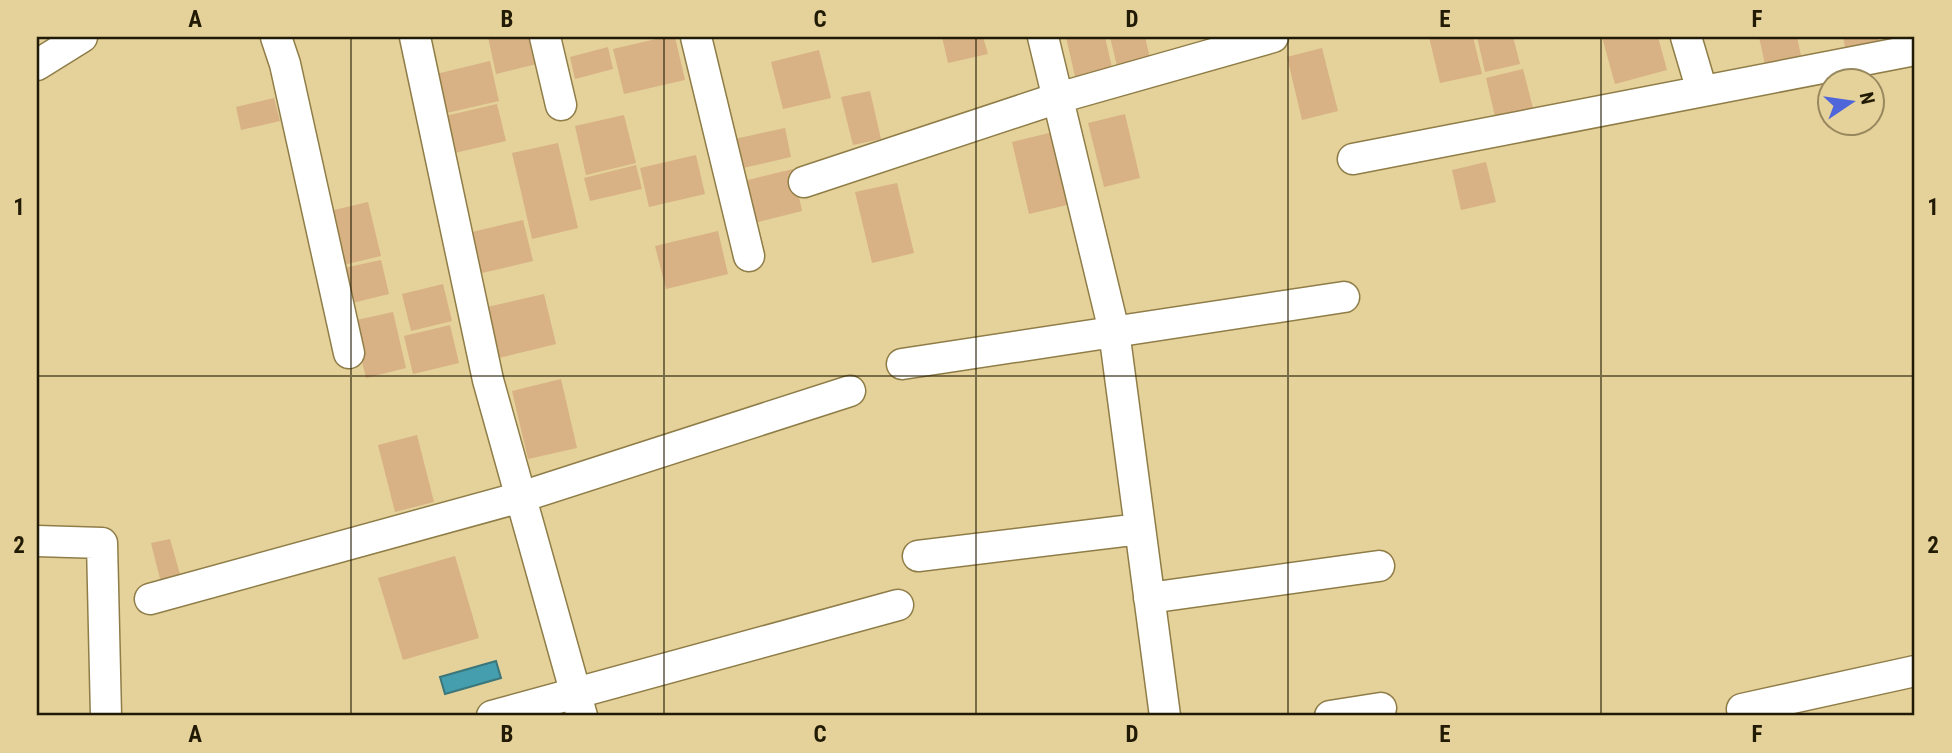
<svg xmlns="http://www.w3.org/2000/svg" width="1952" height="753" font-family="'Roboto Condensed',sans-serif">
	<rect width="100%" height="100%" fill="#e5d19a"/>
	<!-- water -->
	<path fill="#459ead" stroke="#3a767a" stroke-width="2" d="M 496,661 L 501,678 L 445,694 L 440,677 Z"/>
	<!-- building -->
	<path fill="#d8b184" d="M 488,37 L 539,37 L 545,62 L 496,74 Z
		M 665,37 L 675,37 L 685,80 L 624,94 L 613,49 Z
		M 942,37 L 983,37 L 988,54 L 948,63 Z
		M 1066,37 L 1105,37 L 1113,72 L 1076,81 Z
		M 1110,37 L 1145,37 L 1150,58 L 1117,66 Z
		M 1429,37 L 1473,37 L 1482,74 L 1440,83 Z
		M 1477,37 L 1513,37 L 1520,64 L 1485,72 Z
		M 1602,37 L 1658,37 L 1667,70 L 1615,84 Z
		M 1759,37 L 1797,37 L 1803,65 L 1767,74 Z
		M 1843,37 L 1878,37 L 1880,49 L 1847,56 Z
		M 608,47 L 613,69 L 575,79 L 570,57 Z
		M 1322,48 L 1338,111 L 1302,120 L 1287,57 Z
		M 819,50 L 831,98 L 783,109 L 771,62 Z
		M 490,61 L 499,101 L 442,114 L 432,75 Z
		M 1523,69 L 1535,116 L 1497,125 L 1486,78 Z
		M 870,91 L 881,139 L 853,145 L 841,97 Z
		M 274,98 L 280,121 L 241,130 L 236,107 Z
		M 497,104 L 506,141 L 450,154 L 441,117 Z
		M 1125,114 L 1140,178 L 1104,187 L 1088,123 Z
		M 624,115 L 636,163 L 586,175 L 575,126 Z
		M 785,128 L 791,157 L 743,168 L 735,139 Z
		M 1053,132 L 1071,204 L 1029,214 L 1012,142 Z
		M 558,143 L 578,228 L 532,239 L 512,153 Z
		M 696,155 L 705,194 L 649,207 L 640,168 Z
		M 1486,162 L 1496,202 L 1461,210 L 1452,170 Z
		M 636,165 L 642,189 L 590,201 L 584,178 Z
		M 793,169 L 802,211 L 754,223 L 744,181 Z
		M 897,183 L 914,253 L 872,263 L 855,192 Z
		M 368,202 L 381,256 L 343,265 L 330,211 Z
		M 523,220 L 533,261 L 478,274 L 468,233 Z
		M 718,231 L 728,274 L 666,289 L 655,246 Z
		M 381,260 L 389,294 L 352,303 L 344,268 Z
		M 443,284 L 452,321 L 411,331 L 402,294 Z
		M 544,294 L 556,344 L 495,359 L 483,308 Z
		M 393,312 L 406,368 L 366,378 L 352,321 Z
		M 450,325 L 459,363 L 413,374 L 404,336 Z
		M 561,379 L 577,448 L 528,459 L 512,391 Z
		M 417,435 L 434,502 L 395,512 L 378,445 Z
		M 170,539 L 181,578 L 161,583 L 151,543 Z
		M 455,556 L 479,638 L 403,660 L 378,578 Z"/>
	<g fill="none" stroke-linecap="round" stroke-linejoin="round">
		<!-- minor casing -->
		<g stroke="#8f7d48" stroke-width="33">
			<path id="minor" d="M 276,37 L 285,64 L 349,353
				M 415,37 L 488,380 L 582,716
				M 545,37 L 561,105
				M 696,37 L 749,256
				M 1043,37 L 1114,331 L 1165,716
				M 1686,37 L 1702,91
				M 37,65 L 82,37
				M 1353,159 L 1915,50
				M 804,182 L 1058,98 L 1273,37
				M 902,364 L 1344,297
				M 37,541 L 102,543 L 106,716
				M 918,556 L 1140,529
				M 1149,598 L 1379,566
				M 150,599 L 521,497 L 850,391
				M 1742,709 L 1915,671
				M 492,716 L 898,605
				M 1330,716 L 1381,708"/>
		</g>
		<!-- minor -->
		<use href="#minor" stroke="#fff" stroke-width="30"/>
	</g>
	<!-- grid -->
	<path fill="none" stroke="#211a04" stroke-width="2" stroke-opacity="0.55" d="M 351,37 L 351,716M 664,37 L 664,716M 976,37 L 976,716M 1288,37 L 1288,716M 1601,37 L 1601,716M 37,376 L 1915,376"/>
	<!-- border -->
	<rect width="1952" height="753" fill="none" stroke="#e5d19a" stroke-width="77"/>
	<!-- north arrow -->
	<g transform="translate(1851 102) rotate(77)"><circle r="33" fill="#e5d19a" stroke="#97885e" stroke-width="2"/>
	<path d="M0-5L12 26L0 18L-12 26Z" fill="#4f66db"/>
	<text y="-10" font-size="19" font-weight="bold" text-anchor="middle" fill="#211a04">N</text>
	</g>
	<rect x="38" y="38" width="1875" height="676" fill="none" stroke="#211a04" stroke-width="2.5"/>
	<g font-size="23" text-anchor="middle" font-weight="bold" fill="#211a04">
		<text x="195" y="27">A</text>
		<text x="507" y="27">B</text>
		<text x="820" y="27">C</text>
		<text x="1132" y="27">D</text>
		<text x="1445" y="27">E</text>
		<text x="1757" y="27">F</text>
		<text x="19" y="215">1</text>
		<text x="1933" y="215">1</text>
		<text x="19" y="553">2</text>
		<text x="1933" y="553">2</text>
		<text x="195" y="742">A</text>
		<text x="507" y="742">B</text>
		<text x="820" y="742">C</text>
		<text x="1132" y="742">D</text>
		<text x="1445" y="742">E</text>
		<text x="1757" y="742">F</text>
	</g>
</svg>
